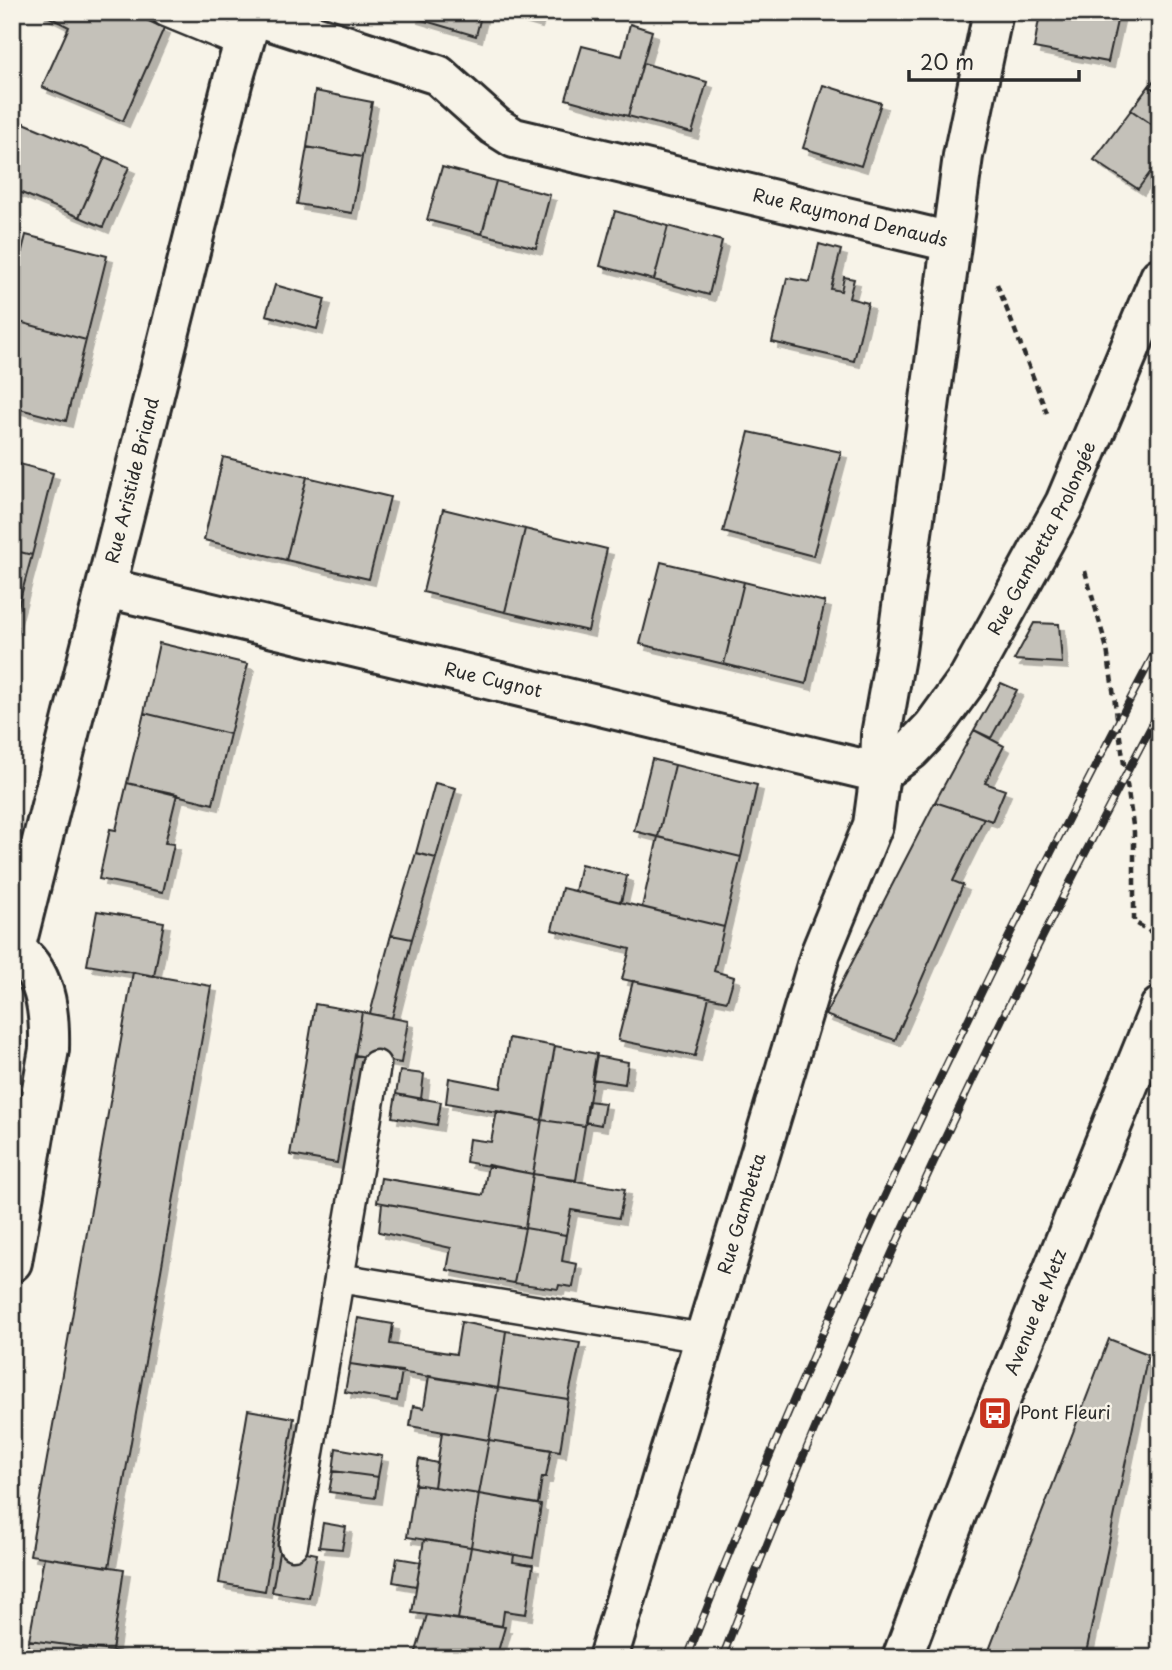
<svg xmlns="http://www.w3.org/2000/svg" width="1172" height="1670" font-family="'Playpen Sans',sans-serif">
	<defs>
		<filter id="shadow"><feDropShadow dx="6" dy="6" stdDeviation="0" flood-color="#0004"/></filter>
	</defs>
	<rect width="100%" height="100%" fill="#f7f3e8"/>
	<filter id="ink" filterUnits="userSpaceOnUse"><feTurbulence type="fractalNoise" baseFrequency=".0143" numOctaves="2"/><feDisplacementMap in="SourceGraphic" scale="14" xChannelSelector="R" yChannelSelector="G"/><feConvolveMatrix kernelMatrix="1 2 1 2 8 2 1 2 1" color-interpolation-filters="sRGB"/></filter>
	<g filter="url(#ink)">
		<!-- building -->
		<path fill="#c4c1b9" stroke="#2b2b2b" stroke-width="2" filter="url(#shadow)" d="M 39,12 L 129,12 L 164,28 L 123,121 L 42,87 L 69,27 Z
			M 413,12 L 482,12 L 476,36 L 412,17 Z
			M 513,12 L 540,12 L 536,22 L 512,15 Z
			M 1052,12 L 1119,12 L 1108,62 L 1034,48 L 1040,13 L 1052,15 Z
			M 630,24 L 652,31 L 628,116 L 566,99 L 582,46 L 622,56 Z
			M 643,63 L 707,82 L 692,133 L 628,116 Z
			M 1160,73 L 1160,94 L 1149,86 Z
			M 823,85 L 881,103 L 861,166 L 803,148 Z
			M 1149,86 L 1160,94 L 1160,130 L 1131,110 Z
			M 315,91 L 372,102 L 362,157 L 307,147 Z
			M 1131,110 L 1160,130 L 1160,159 L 1138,189 L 1094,160 Z
			M 12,118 L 105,157 L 79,217 L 12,189 Z
			M 307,147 L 362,157 L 352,213 L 297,204 Z
			M 105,157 L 129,167 L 103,227 L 79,217 Z
			M 442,167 L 496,181 L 482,234 L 427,220 Z
			M 496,181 L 550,195 L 536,248 L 482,234 Z
			M 615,211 L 668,226 L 654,280 L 600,266 Z
			M 668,226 L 722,241 L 709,295 L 654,280 Z
			M 26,235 L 107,256 L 86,340 L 12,320 L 12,289 Z
			M 819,244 L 841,250 L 831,289 L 841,291 L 844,277 L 854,279 L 849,298 L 868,303 L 854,361 L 772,342 L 787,278 L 810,282 Z
			M 275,285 L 325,299 L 317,329 L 266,315 Z
			M 12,320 L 86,340 L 66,421 L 12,407 Z
			M 749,432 L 841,452 L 813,556 L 723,532 Z
			M 223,457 L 307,477 L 286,560 L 204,540 Z
			M 12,462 L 53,473 L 32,555 L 12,550 Z
			M 307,477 L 390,497 L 369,579 L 286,560 Z
			M 443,509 L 525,529 L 505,612 L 423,592 Z
			M 525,529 L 607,549 L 588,631 L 505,612 Z
			M 12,550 L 32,555 L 12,629 Z
			M 661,562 L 744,582 L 724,664 L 640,644 Z
			M 744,582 L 825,602 L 806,684 L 724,664 Z
			M 1034,623 L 1059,624 L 1062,663 L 1014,660 Z
			M 159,643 L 248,664 L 230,734 L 144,713 Z
			M 1001,683 L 1017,690 L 991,738 L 974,730 Z
			M 144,713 L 230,734 L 213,804 L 127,783 Z
			M 974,730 L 1004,746 L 985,783 L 1005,790 L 992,821 L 935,802 Z
			M 652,759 L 675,765 L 658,837 L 634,831 Z
			M 675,765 L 757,785 L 741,857 L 658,837 Z
			M 127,783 L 177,794 L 165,843 L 174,844 L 163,892 L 99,879 L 110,829 L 116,830 Z
			M 435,783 L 456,788 L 436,858 L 416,853 Z
			M 935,802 L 984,818 L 953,881 L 963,885 L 895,1040 L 825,1015 Z
			M 658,837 L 741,857 L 724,927 L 642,907 Z
			M 416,853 L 436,858 L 412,939 L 391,935 Z
			M 581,864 L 627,876 L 621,902 L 575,891 Z
			M 562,888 L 724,927 L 714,971 L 734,977 L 727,1001 L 622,979 L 630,949 L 552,930 Z
			M 97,911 L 164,922 L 154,976 L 87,965 Z
			M 391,935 L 412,939 L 392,1018 L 370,1014 Z
			M 133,972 L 211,986 L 109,1567 L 30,1555 Z
			M 633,981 L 709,997 L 695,1056 L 618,1040 Z
			M 315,1004 L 362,1012 L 337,1163 L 290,1155 Z
			M 362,1012 L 408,1021 L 401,1063 L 355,1055 Z
			M 509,1038 L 555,1046 L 542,1120 L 446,1103 L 449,1078 L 501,1088 Z
			M 555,1046 L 597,1054 L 585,1126 L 542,1120 Z
			M 596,1056 L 628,1062 L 625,1084 L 592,1079 Z
			M 400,1071 L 424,1074 L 421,1099 L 396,1094 Z
			M 396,1094 L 441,1102 L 437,1125 L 392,1117 Z
			M 588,1101 L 605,1103 L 601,1125 L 585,1122 Z
			M 497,1111 L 542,1120 L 533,1174 L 466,1162 L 469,1139 L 491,1142 Z
			M 542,1120 L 585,1126 L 576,1180 L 533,1174 Z
			M 488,1165 L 533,1174 L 525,1228 L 377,1202 L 381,1178 L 483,1195 Z
			M 533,1174 L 625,1189 L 619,1218 L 571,1210 L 566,1235 L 525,1228 Z
			M 382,1203 L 525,1228 L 514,1283 L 447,1270 L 451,1248 L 379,1232 Z
			M 525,1228 L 566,1235 L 562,1261 L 577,1264 L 573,1287 L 559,1285 L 558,1289 L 514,1283 Z
			M 358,1318 L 393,1324 L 390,1344 L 456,1354 L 461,1322 L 506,1331 L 498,1388 L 350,1364 Z
			M 506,1331 L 580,1343 L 568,1399 L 498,1388 Z
			M 1109,1339 L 1148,1354 L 1085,1658 L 986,1658 Z
			M 350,1364 L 402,1371 L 397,1401 L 345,1392 Z
			M 429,1376 L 498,1388 L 489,1440 L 410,1426 L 413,1406 L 424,1408 Z
			M 498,1388 L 568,1399 L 560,1451 L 489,1440 Z
			M 248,1410 L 294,1418 L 265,1591 L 219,1583 Z
			M 442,1432 L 489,1440 L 479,1494 L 434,1487 Z
			M 489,1440 L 551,1450 L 546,1477 L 542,1477 L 538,1504 L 479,1494 Z
			M 336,1448 L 382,1456 L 378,1477 L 333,1471 Z
			M 419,1459 L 437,1463 L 434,1487 L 415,1484 Z
			M 333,1471 L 378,1477 L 375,1498 L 329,1492 Z
			M 415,1484 L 479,1494 L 471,1547 L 407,1537 Z
			M 479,1494 L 541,1505 L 533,1558 L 471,1547 Z
			M 323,1523 L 346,1527 L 342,1549 L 319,1547 Z
			M 424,1540 L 471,1547 L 458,1619 L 412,1613 Z
			M 280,1547 L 317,1554 L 309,1598 L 272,1592 Z
			M 471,1547 L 514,1555 L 513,1562 L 533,1565 L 526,1614 L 504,1611 L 502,1626 L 458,1619 Z
			M 44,1557 L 124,1569 L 112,1651 L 29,1640 Z
			M 397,1558 L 421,1562 L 416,1586 L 393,1582 Z
			M 427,1615 L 505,1627 L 496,1658 L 414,1658 Z
			M 29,1640 L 112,1651 L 128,1653 L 127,1658 L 26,1658 Z"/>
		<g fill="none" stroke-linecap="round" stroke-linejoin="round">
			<!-- lane casing -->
			<g stroke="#2b2b2b" stroke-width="33">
				<path id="lane" d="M 166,12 L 244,44
					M 339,1278 L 704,1338
					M 293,1545 L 376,1065"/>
			</g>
			<!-- street casing -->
			<g stroke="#2b2b2b" stroke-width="44">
				<g id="street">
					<path id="s1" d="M 253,15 L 438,75 L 495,126 L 514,138 L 951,242"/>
					<path id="s2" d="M 107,588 L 880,773"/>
					<path id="s3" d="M 880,773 L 911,750 L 933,727 L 968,679 L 1065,503 L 1160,277"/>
					<path d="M 12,947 C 46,971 50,1010 49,1049 L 12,1262"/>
					<path id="s4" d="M 15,949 L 233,80 L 253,12"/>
					<path id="s5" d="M 608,1658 L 821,952 L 873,825 L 880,773 L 881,735 L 896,651 L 963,156 L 993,12"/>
				</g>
			</g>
			<!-- secondary casing -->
			<g stroke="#2b2b2b" stroke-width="44">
				<g id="secondary">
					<path id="s6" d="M 902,1658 L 995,1413 L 1160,1007"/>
				</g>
			</g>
			<!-- path -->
			<path stroke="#2b2b2b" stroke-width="4.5" stroke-dasharray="7 5" stroke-linecap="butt" d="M 997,284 L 1047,413
				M 1085,571 L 1107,649 L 1134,832 L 1134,922 L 1160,937"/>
			<!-- lane -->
			<use href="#lane" stroke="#f7f3e8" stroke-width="28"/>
			<!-- street -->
			<use href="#street" stroke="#f7f3e8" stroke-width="38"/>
			<!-- secondary -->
			<use href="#secondary" stroke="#f7f3e8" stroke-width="38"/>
			<!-- rail casing -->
			<g stroke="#2b2b2b" stroke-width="8">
				<path id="rail" d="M 687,1658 C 824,1310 984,973 1160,643
					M 722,1658 C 847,1334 996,1017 1160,710"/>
			</g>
			<!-- rail -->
			<use href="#rail" stroke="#f7f3e8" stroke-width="5" stroke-dasharray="16" stroke-linecap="butt"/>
		</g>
	</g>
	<!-- icons -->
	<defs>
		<g id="bus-square" transform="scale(1.75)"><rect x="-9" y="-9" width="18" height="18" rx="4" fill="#c8321e" stroke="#f7f3e8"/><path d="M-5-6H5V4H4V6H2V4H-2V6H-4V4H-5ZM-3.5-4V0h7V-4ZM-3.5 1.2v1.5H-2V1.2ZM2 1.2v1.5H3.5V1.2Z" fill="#fff"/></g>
	</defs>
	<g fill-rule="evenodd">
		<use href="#bus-square" x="995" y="1413"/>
	</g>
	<g text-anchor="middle" stroke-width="5" stroke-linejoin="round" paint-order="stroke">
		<!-- street labels -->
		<g font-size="18" fill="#2b2b2b" stroke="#f7f3e8">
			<text dy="6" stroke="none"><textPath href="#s1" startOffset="639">Rue Raymond Denauds</textPath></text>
			<text dy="6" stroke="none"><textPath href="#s4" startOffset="483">Rue Aristide Briand</textPath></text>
			<text dy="6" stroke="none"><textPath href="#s3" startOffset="289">Rue Gambetta Prolongée</textPath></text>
			<text dy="6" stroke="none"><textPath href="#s2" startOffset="397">Rue Cugnot</textPath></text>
			<text dy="6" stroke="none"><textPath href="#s5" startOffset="464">Rue Gambetta</textPath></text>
			<text dy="6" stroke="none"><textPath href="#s6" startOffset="371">Avenue de Metz</textPath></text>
		</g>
		<!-- poi labels -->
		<g font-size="18" fill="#2b2b2b" stroke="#f7f3e8" text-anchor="start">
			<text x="1020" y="1419">Pont Fleuri</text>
		</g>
	</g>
	<!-- margin -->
	<rect width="1172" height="1670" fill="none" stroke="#f7f3e8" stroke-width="42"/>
	<rect x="21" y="21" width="1130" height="1628" fill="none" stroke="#2b2b2b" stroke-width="2.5" filter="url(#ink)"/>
	<!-- scale -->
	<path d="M909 70v10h170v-10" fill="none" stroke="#2b2b2b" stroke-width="3.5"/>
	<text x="920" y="70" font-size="21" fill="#2b2b2b" stroke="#f7f3e8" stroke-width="5" paint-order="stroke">20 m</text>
</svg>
